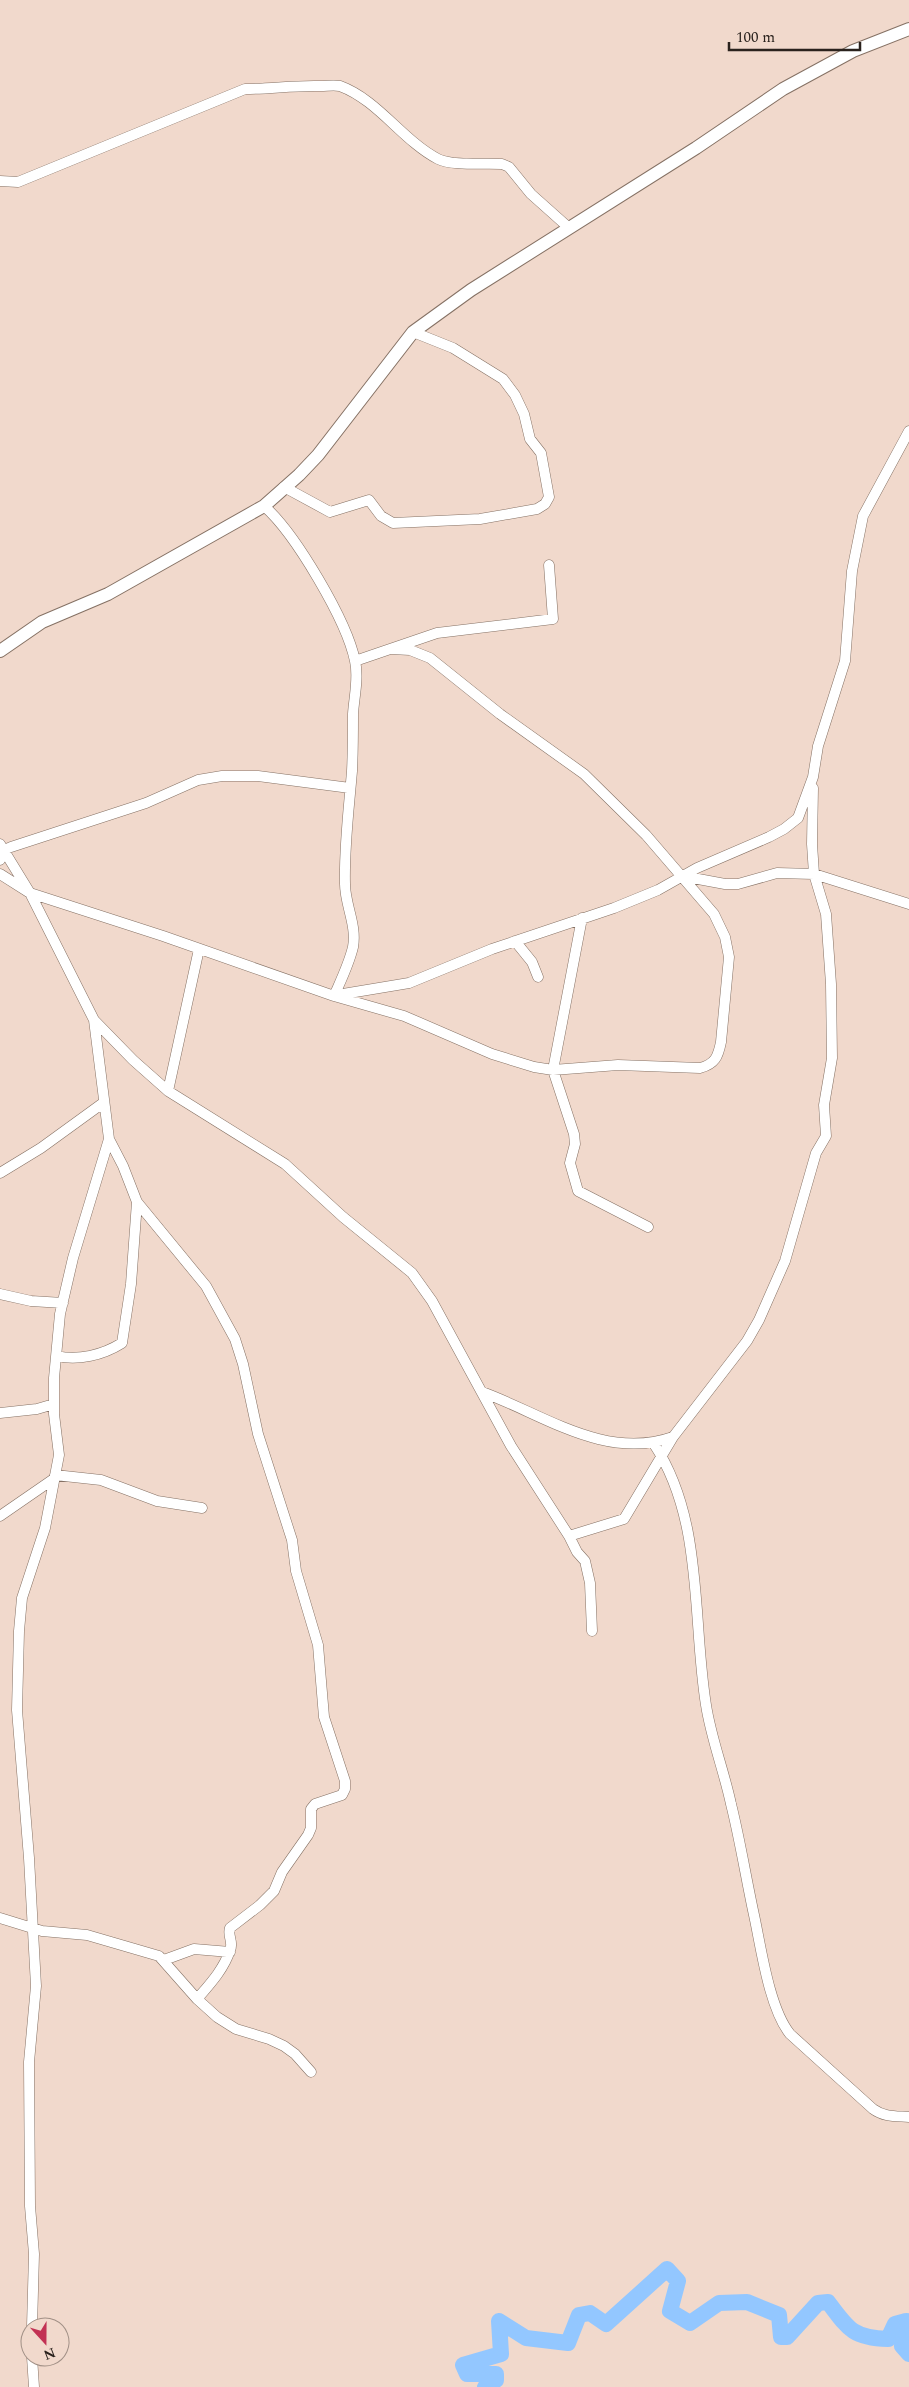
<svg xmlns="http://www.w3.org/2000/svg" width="909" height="2387" font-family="Spectral,serif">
	<rect width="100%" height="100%" fill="#f1d9cc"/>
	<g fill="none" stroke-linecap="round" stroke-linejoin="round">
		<!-- river -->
		<path stroke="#93c7ff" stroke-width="16" d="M 909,2330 L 902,2346 L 909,2354
			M 485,2387 L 496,2380 L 496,2374 L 467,2374 L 463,2365 L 501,2354 L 499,2321 L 526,2338 L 568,2343 L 579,2315 L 590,2313 L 606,2324 L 667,2269 L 678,2281 L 670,2311 L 690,2323 L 719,2303 L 747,2302 L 779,2315 L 781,2337 L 787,2337 L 818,2303 L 828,2302 C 848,2329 853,2338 888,2339 L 895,2324 L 906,2321 L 909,2326"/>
		<!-- minor casing -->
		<g stroke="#857164" stroke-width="11">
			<path id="minor" d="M 0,181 L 18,182 L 245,89 C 271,89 295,85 321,86 C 327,86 334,85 340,86 C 378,100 402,140 438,159 C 452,166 484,163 502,164 L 509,167 L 531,194 L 568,227
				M 284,487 L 330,512 L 369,500 L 381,516 L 393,523 L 480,519 L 537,509 L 545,504 L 549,497 L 541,453 L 530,439 L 524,414 L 515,395 L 503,379 L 453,348 L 413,332
				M 264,506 C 295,533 347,621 355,661 C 359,678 354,697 353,714 C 353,733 353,752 352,771 C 349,808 344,846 345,884 C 345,905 357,925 353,947 C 349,964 341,980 334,996
				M 355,661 L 437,633 L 553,619 L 549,565
				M 813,788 L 812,844 L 814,874 L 909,904
				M 0,844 L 30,893 L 94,1020 L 109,1139 L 123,1166 L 137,1202 L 206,1286 L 235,1339 L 243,1364 L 258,1434 L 292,1540 L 296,1571 L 318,1645 L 324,1717 L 345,1781 L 345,1789 L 342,1795 L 315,1804 L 311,1809 L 311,1828 L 308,1835 L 282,1872 L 274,1891 L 260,1905 L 230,1928 C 227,1936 234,1942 230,1950 C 224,1969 210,1984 197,1999
				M 0,860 L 4,850 L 11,847 L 146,803 L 198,780 L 222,776 L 258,776 L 350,788
				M 0,874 L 30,893 L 163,936 L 334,996 L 404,1016 L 492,1054 L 534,1067 L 553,1070 L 618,1065 L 700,1068 C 715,1064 718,1057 721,1042 L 729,957 L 725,937 L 714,914 L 646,835 L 584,774 L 500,714 L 430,658 L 410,650 L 392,649
				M 582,918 L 553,1070 L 574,1134 L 575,1144 L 570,1163 L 578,1191 L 648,1227
				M 515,941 L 532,962 L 538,977
				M 337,995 L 409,983 L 492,949 L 614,908 L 658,890 L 697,868 L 769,837 L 784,829 L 798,818 L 813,777 L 818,746 L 845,661 L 852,571 L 863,516 L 909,431
				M 94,1020 L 133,1060 L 168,1091 L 285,1164 L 343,1217 L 412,1273 L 432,1301 L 511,1446 L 569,1536 L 577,1552 L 585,1561 L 590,1583 L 592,1631
				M 168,1091 L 199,949
				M 0,1173 L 41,1148 L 103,1103
				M 0,1294 L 31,1301 L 63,1303
				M 57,1356 C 78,1361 103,1355 122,1343 L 131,1284 L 137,1202
				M 482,1392 C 543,1414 605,1461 673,1437
				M 0,1413 L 37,1409 L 54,1404
				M 654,1444 C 704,1520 692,1618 706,1705 C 711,1738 724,1771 731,1804 C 740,1840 746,1878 754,1915 C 761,1947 769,2008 790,2034 L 873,2109 C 884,2117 895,2116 909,2117
				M 55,1475 L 101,1480 L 157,1501 L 202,1508
				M 0,1516 L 55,1478
				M 569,1536 L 624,1519 L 673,1437 L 747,1341 L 759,1320 L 785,1261 L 816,1153 L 826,1136 L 824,1105 L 832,1058 L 831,984 L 826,914 L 814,874 L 777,873 L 738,884 L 725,884 L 682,876
				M 0,1918 L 42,1931 L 87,1935 L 159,1956 L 197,1999 L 217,2017 L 236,2029 L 269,2039 L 284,2046 L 295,2054 L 311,2072
				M 164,1960 L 194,1949 L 230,1952
				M 32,2327 L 34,2254 L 30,2206 L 29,2062 L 36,1986 L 29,1858 L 17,1710 L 19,1631 L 22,1598 L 45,1528 L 59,1455 L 54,1414 L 54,1378 L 60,1314 L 73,1258 L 109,1139
				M 32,2357 L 34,2387"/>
		</g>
		<!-- tertiary casing -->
		<g stroke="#857164" stroke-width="14">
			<path id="tertiary" d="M 0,651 L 42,622 L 108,594 L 264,506 L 299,475 L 318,455 L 413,332 L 471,290 L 696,148 L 783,89 L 853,51 L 909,29"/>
		</g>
		<!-- minor -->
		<use href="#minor" stroke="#fff" stroke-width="10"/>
		<!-- tertiary -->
		<use href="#tertiary" stroke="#fff" stroke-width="12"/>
	</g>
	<!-- north arrow -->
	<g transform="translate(45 2342) rotate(159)"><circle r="24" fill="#f1d9cc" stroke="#a19086"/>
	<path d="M0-4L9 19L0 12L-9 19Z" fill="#c23254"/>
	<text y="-8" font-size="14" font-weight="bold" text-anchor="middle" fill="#2a221d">N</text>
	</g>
	<!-- scale -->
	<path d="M729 42v8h131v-8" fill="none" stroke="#2a221d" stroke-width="2.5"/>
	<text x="736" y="42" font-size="15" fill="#2a221d" stroke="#f1d9cc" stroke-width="4" paint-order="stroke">100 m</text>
</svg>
